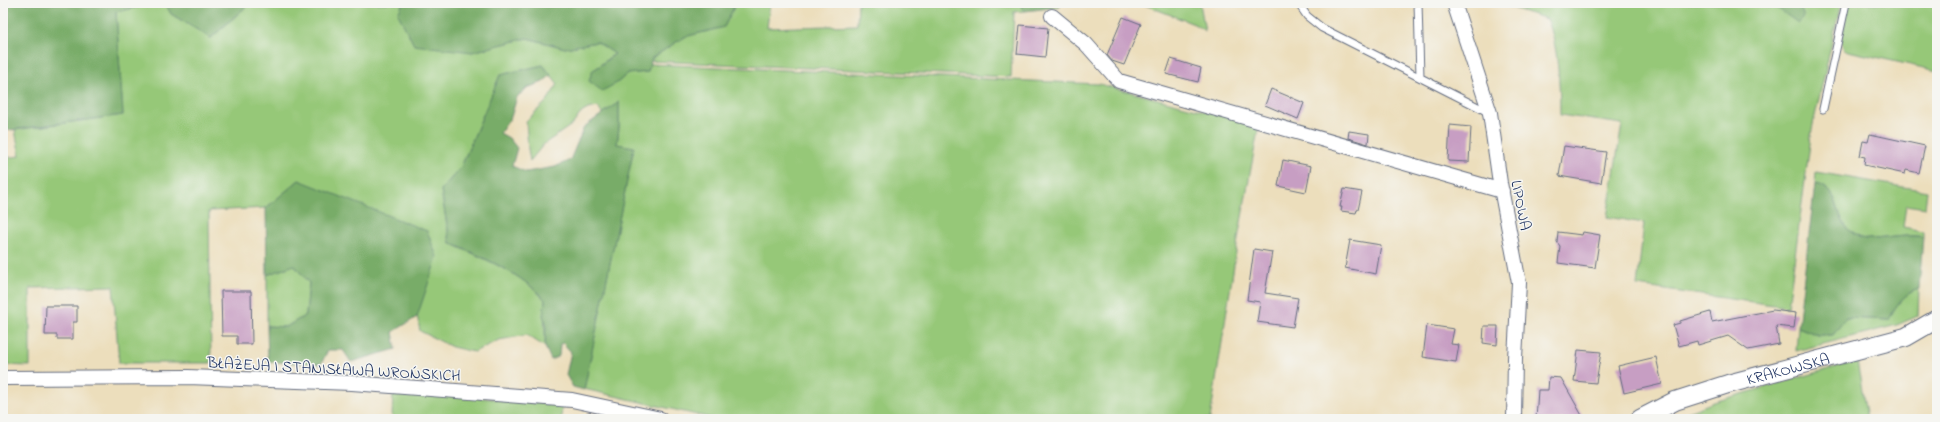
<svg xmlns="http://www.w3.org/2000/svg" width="1940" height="422" font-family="'Indie Flower',sans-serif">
	<rect width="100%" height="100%" fill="#f6f6f2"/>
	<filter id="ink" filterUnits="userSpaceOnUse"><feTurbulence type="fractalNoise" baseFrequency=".025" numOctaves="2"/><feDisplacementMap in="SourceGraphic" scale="8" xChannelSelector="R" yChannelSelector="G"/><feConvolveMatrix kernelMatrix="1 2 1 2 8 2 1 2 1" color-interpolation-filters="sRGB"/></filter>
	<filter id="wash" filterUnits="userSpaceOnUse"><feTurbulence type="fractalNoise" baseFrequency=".012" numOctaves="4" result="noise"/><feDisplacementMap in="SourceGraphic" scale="16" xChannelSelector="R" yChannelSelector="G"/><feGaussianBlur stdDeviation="0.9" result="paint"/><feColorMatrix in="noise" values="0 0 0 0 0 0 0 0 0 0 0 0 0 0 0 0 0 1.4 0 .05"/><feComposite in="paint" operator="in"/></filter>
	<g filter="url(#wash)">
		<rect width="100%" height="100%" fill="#ecdebc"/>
		<!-- green -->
		<path fill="#96c878" stroke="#587c6b" d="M 155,3 L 165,3 L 171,14 L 211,38 L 250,3 L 403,3 L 398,14 L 472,52 L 527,38 L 565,48 L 597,42 L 615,54 C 606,58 601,66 592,71 L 617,83 L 627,74 L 648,72 L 649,64 L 1099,84 L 1259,125 L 1239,233 L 1210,419 L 715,419 L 584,389 L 634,147 L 617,145 L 619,127 L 619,102 L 602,114 L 598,107 L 588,109 L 581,113 L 573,124 L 544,144 L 530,161 L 528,149 L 526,121 L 547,101 L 558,84 L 543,65 L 500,75 L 461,167 L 441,190 L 450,243 C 483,259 521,272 545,300 C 543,316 546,331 545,347 L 527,335 L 499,340 L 474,352 L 452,347 L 420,331 L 417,315 L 427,286 L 299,180 L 266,208 L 209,211 L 211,363 L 119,363 L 113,286 L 30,288 L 30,366 L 3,365 L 3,158 L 20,156 L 15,130 L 123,115 L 116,12 Z
			M 736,3 L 770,3 L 767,28 L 857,25 L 858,3 L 1019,3 L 1025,11 L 1014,12 L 1011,77 L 651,61 L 652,58 L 684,37 L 724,27 Z
			M 1140,3 L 1200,3 L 1205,31 L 1194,24 Z
			M 1497,3 L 1841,3 L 1812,129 L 1788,307 L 1637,286 L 1644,223 L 1607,217 L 1622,124 L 1560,115 C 1560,88 1558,42 1547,19 Z
			M 1849,3 L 1937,3 L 1937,71 L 1844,50 L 1841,42 Z
			M 1816,172 L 1927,191 L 1925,208 L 1906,205 L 1903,227 L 1923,231 L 1923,237 C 1906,233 1872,242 1861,238 C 1834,226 1842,200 1827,189 C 1824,186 1819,185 1815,184 Z
			M 294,265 L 309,283 L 306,315 L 286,327 L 267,326 L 267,275 Z
			M 1919,289 L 1918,316 L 1897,325 L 1796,351 L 1798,327 L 1818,335 L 1833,335 L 1845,318 L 1888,320 C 1895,306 1904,293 1919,289 Z
			M 1857,361 L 1867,419 L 1670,419 L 1714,402 Z
			M 393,390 L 562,405 L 561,419 L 392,419 Z"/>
		<!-- forest -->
		<path fill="#78ac68" stroke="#4a6e63" d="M 3,3 L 156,3 L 116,12 L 123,115 L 3,131 Z
			M 165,3 L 250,3 L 211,38 L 171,14 Z
			M 403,3 L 736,3 L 724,27 L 684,37 L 652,58 L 648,72 L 627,74 L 617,83 L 602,91 L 589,81 L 592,71 C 601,66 607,59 615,54 L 597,42 L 565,48 L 527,38 L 472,52 L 414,45 L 398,14 Z
			M 1019,3 L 1061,3 L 1059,7 L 1025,11 Z
			M 1753,3 L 1796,3 L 1800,7 L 1804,17 L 1798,23 L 1777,8 L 1767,7 Z
			M 543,65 L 551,75 L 543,82 L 527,88 L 517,97 L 511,117 L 500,133 L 509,138 L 517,148 L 512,166 L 526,172 L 555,167 L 570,160 L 584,127 L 619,102 L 619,127 L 617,144 L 634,147 L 584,390 L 573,387 L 566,375 L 571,352 L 563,343 L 560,344 L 559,356 L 551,360 L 545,347 L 546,323 L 543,316 L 545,300 C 523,274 482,257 450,243 L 441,190 L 461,167 L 500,75 Z
			M 299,180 L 427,231 L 437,257 L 417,317 L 393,332 L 396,349 L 351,362 L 343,350 L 328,350 L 321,364 L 268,362 L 267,326 L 286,327 L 306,315 L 309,283 L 294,265 L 267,275 L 266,208 Z
			M 1815,184 C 1819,185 1824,186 1827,189 C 1842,200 1834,226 1861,238 C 1872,242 1906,233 1923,237 L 1919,289 C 1904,293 1895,306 1889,320 L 1846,318 L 1833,335 L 1818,335 L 1798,327 Z"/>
		<g id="blocks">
			<!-- building -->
			<path fill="#c79ec3" d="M 1123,17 L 1141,24 L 1124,65 L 1112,61 L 1107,55 Z
				M 1020,25 L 1048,28 L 1045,57 L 1017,54 Z
				M 1171,59 L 1201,68 L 1198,82 L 1166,74 Z
				M 1271,89 L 1304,103 L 1298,119 L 1265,105 Z
				M 1450,125 L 1471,127 L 1469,162 L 1448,161 Z
				M 1349,131 L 1369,134 L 1368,144 L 1348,138 Z
				M 1870,134 L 1925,146 L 1919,173 L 1906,170 L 1905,174 L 1864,165 L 1865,157 L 1860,156 L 1863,141 L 1868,142 Z
				M 1564,146 L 1606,152 L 1601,183 L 1559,176 Z
				M 1283,160 L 1311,166 L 1306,192 L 1278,186 Z
				M 1344,189 L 1362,192 L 1358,210 L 1357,210 L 1356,213 L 1341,211 L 1342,207 L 1340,207 Z
				M 1558,232 L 1582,235 L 1583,232 L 1600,235 L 1595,268 L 1558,263 L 1560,246 L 1557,242 Z
				M 1350,240 L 1381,245 L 1376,274 L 1345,268 Z
				M 1254,249 L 1272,252 L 1265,293 L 1298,298 L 1293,327 L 1257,322 L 1260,302 L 1247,300 Z
				M 221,291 L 251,291 L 252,344 L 237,344 L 237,336 L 222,336 Z
				M 46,306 L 77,306 L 77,322 L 73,322 L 73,339 L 57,339 L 57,335 L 45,335 Z
				M 1773,310 L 1796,313 L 1794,328 L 1776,326 L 1779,344 L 1748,350 L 1728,336 L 1698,345 L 1697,341 L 1679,346 L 1673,325 L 1680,323 L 1680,321 L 1710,312 L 1712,322 Z
				M 1427,325 L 1454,329 L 1451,344 L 1459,345 L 1456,362 L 1423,357 Z
				M 1484,326 L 1498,326 L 1497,345 L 1483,343 Z
				M 1578,350 L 1601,352 L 1596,383 L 1574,381 Z
				M 1656,357 L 1662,384 L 1624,393 L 1618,366 Z
				M 1549,377 L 1561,378 L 1584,419 L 1536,419 L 1538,390 L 1548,390 Z"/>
		</g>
	</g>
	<g filter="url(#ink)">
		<use href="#blocks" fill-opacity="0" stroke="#646c7f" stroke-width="1"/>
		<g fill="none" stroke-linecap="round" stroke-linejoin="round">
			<!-- service casing -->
			<g stroke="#646c7f" stroke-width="9">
				<path id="service" d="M 1298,3 L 1307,16 L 1322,28 L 1488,112
					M 1418,3 L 1420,77
					M 1823,109 L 1846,3"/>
			</g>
			<!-- minor casing -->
			<g stroke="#646c7f" stroke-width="16">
				<path id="minor" d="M 1454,3 L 1490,113 L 1500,183 L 1519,283 L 1515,358 L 1514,419
					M 1052,16 L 1086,44 L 1119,81 L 1502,191
					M 3,378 L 188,377 L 352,383 L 572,400 L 661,419"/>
			</g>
			<!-- tertiary casing -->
			<g stroke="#646c7f" stroke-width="20">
				<g id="tertiary">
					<path id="s1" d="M 1640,419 L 1675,401 L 1728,384 L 1906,337 L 1937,319"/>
				</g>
			</g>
			<!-- service -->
			<use href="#service" stroke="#fff" stroke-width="7"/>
			<!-- minor -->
			<use href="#minor" stroke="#fff" stroke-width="14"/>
			<!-- tertiary -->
			<use href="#tertiary" stroke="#fff" stroke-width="18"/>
		</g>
	</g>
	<g text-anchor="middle" stroke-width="3" stroke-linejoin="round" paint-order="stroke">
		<!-- street labels -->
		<g font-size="16" fill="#1b2f5e" stroke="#f6f6f2">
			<text transform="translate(1522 205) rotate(79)" y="6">LIPOWA</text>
			<text transform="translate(334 368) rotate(3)" y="6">BŁAŻEJA I STANISŁAWA WROŃSKICH</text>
			<text dy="6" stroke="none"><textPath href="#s1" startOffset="157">KRAKOWSKA</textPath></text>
		</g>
	</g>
	<!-- margin -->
	<rect width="1940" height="422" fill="none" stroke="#f6f6f2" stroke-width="16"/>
</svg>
